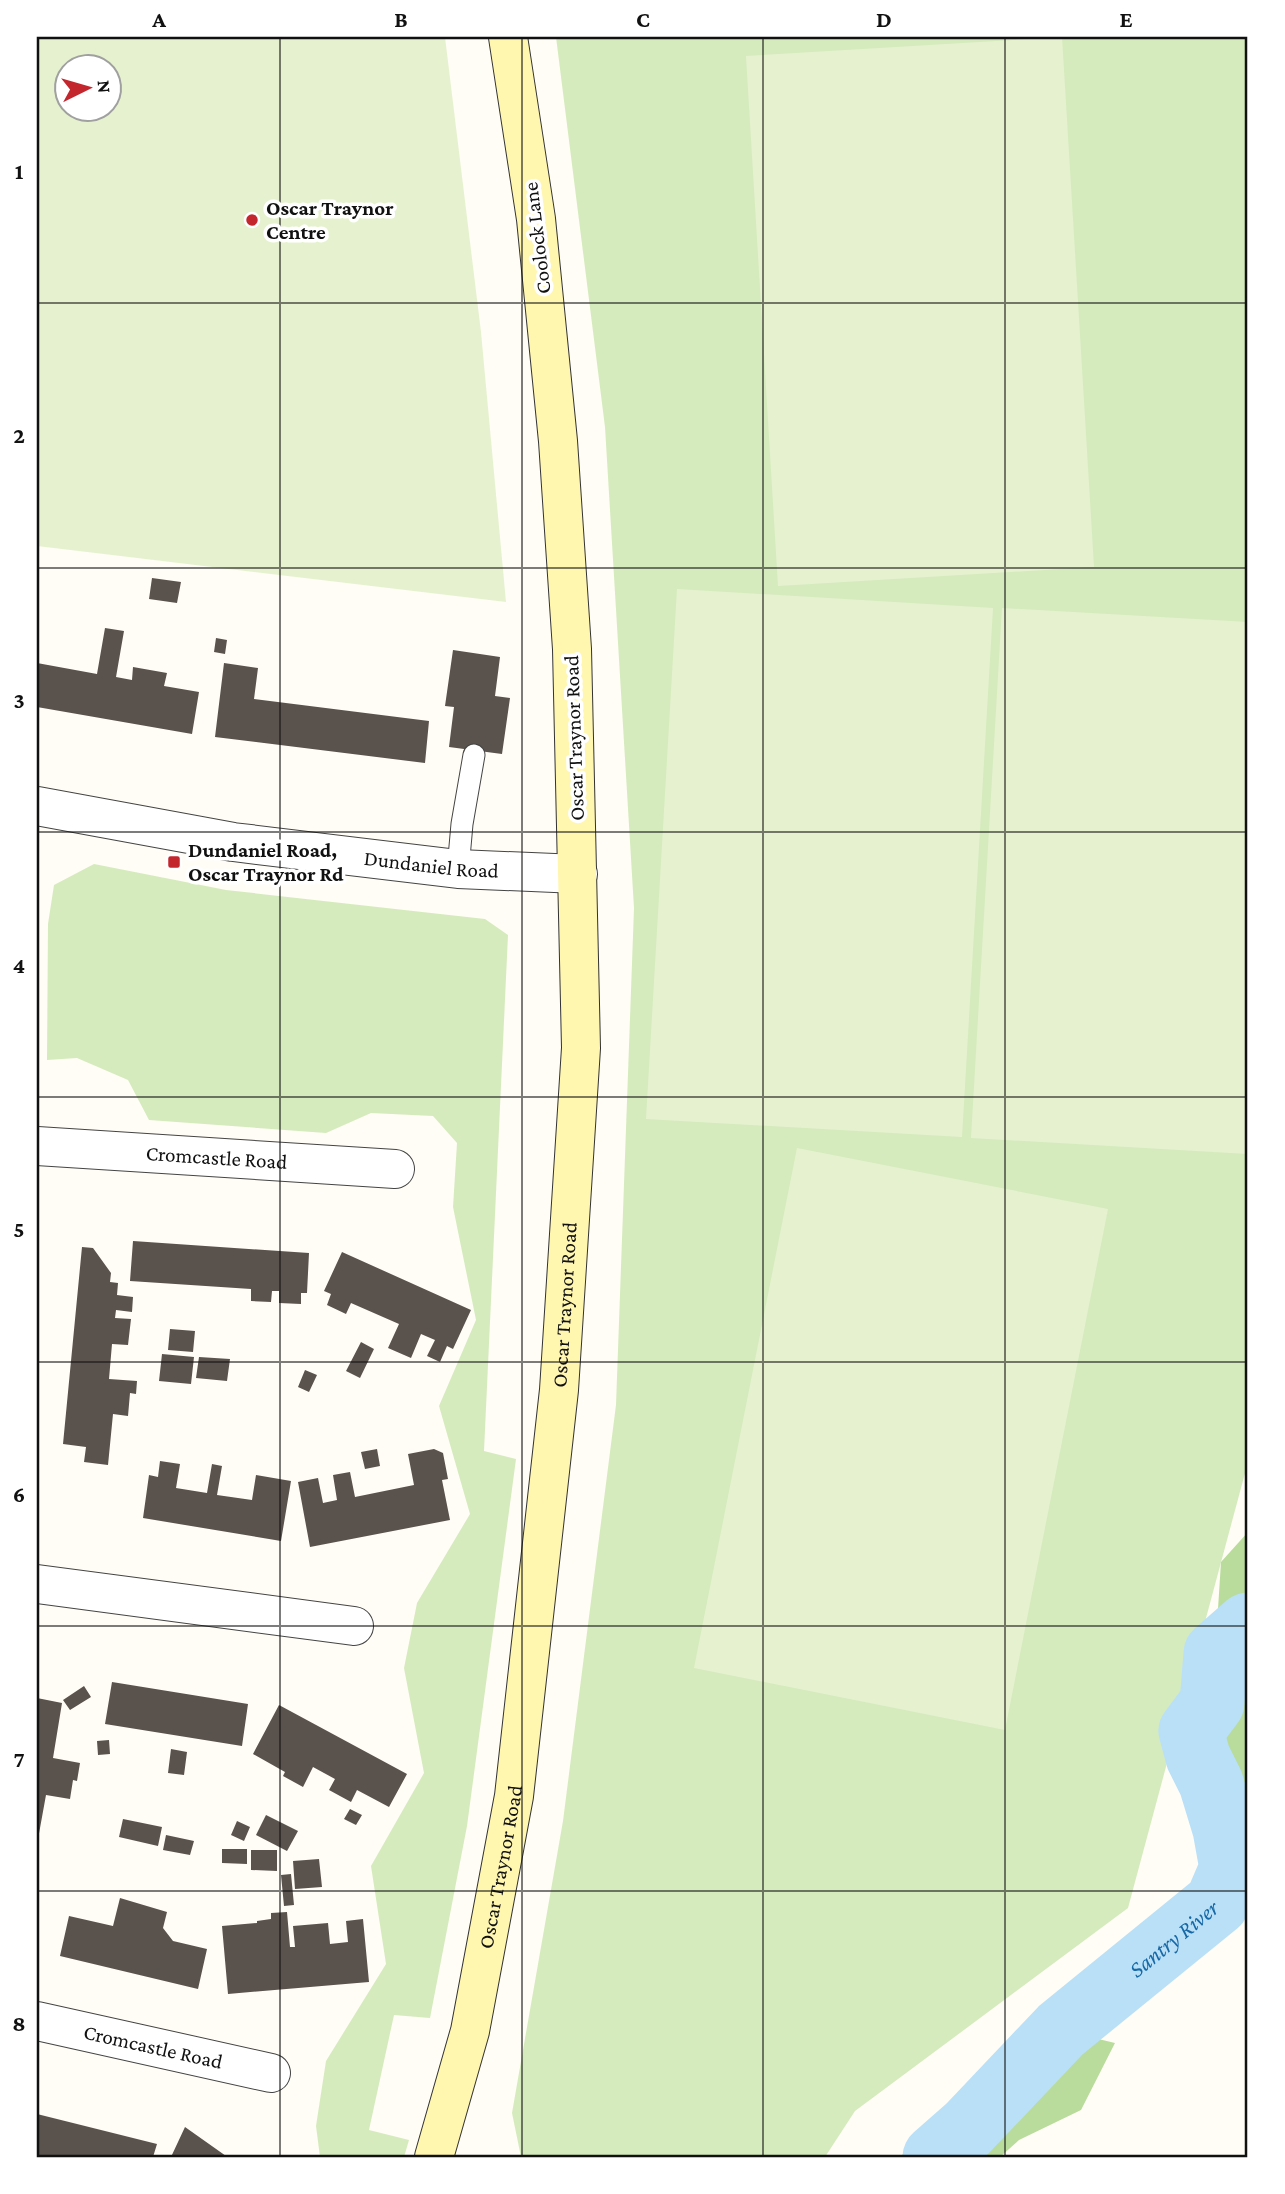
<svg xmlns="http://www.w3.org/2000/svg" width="1285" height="2194" font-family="'Crimson Pro',serif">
	<rect width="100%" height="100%" fill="#fffdf5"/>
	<!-- green -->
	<path fill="#d5ebbd" d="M 556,37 L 1248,37 L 1248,1462 L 1128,1908 L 855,2111 L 825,2157 L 521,2157 L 512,2113 L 563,1821 L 616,1405 L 634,908 L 605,427 Z
		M 94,864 L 226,890 L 485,919 L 508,935 L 484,1451 L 516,1459 L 467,1826 L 430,2018 L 394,2015 L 369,2130 L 409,2140 L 404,2157 L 320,2157 L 316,2126 L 326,2061 L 386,1964 L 371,1866 L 424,1773 L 404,1668 L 417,1603 L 470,1514 L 439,1406 L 476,1320 L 453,1207 L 457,1143 L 433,1116 L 371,1113 L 326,1133 L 149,1120 L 128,1080 L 77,1058 L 47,1060 L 48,924 L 54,885 Z"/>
	<!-- forest -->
	<path fill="#b9dc9c" d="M 1248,1532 L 1248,1886 L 1232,1868 L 1225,1829 L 1211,1783 L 1198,1757 L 1191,1731 L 1212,1703 L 1221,1562 Z
		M 1061,2030 L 1115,2043 L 1081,2110 L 1019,2140 L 1000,2157 L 897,2157 L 968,2127 Z"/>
	<!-- pitch -->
	<path fill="#e6f2cf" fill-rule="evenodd" d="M 37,37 L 445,37 L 481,332 L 506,602 L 37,546 ZM 66,66 L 108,66 L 108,108 L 66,108 Z
		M 1062,37 L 1094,567 L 778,586 L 746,56 Z
		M 677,589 L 993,608 L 962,1137 L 646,1119 Z
		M 1002,608 L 1248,622 L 1248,1154 L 971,1138 Z
		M 797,1148 L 1108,1209 L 1005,1730 L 694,1668 Z"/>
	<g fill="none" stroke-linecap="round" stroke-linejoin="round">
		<!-- river -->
		<path stroke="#b9e0f7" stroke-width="65" id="s1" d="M 935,2157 L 968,2128 L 1061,2030 L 1217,1903 L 1232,1868 L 1225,1829 L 1211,1783 L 1198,1757 L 1191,1731 L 1212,1703 L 1216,1653 L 1248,1625"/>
	</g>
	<!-- building -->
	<path fill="#5a524d" d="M 152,578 L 181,582 L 177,603 L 149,599 Z
		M 105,628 L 124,631 L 116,677 L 132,680 L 133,667 L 167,673 L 164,686 L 199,692 L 192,734 L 37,707 L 37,663 L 97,674 Z
		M 216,638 L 227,640 L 225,654 L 214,652 Z
		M 453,650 L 500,657 L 495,696 L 510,698 L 502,754 L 449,747 L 454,707 L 445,706 Z
		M 224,663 L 258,668 L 254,699 L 429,721 L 425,763 L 215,737 Z
		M 133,1241 L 309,1253 L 307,1293 L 301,1293 L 301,1304 L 279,1303 L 279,1291 L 272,1291 L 271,1302 L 251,1301 L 251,1289 L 130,1281 Z
		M 82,1247 L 93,1248 L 111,1273 L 110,1282 L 118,1283 L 117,1295 L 133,1297 L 132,1312 L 116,1310 L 115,1318 L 131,1319 L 128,1345 L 112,1344 L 109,1379 L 137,1381 L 136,1394 L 130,1393 L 128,1416 L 113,1414 L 108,1465 L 84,1462 L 86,1447 L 63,1444 Z
		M 342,1252 L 471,1310 L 453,1349 L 447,1346 L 440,1362 L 427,1356 L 435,1340 L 421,1334 L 411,1358 L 388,1348 L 399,1324 L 351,1303 L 346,1314 L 327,1305 L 331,1294 L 324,1291 Z
		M 170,1329 L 195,1331 L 193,1352 L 168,1350 Z
		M 361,1342 L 374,1349 L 360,1378 L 346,1371 Z
		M 162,1354 L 194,1357 L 191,1384 L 159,1381 Z
		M 199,1357 L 230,1359 L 227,1381 L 196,1378 Z
		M 305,1370 L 317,1375 L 309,1392 L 298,1387 Z
		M 377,1449 L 380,1466 L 365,1469 L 361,1452 Z
		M 434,1449 L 443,1453 L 448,1479 L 442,1480 L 450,1520 L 310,1547 L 298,1482 L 318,1478 L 323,1503 L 337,1500 L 333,1475 L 350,1472 L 355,1497 L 414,1485 L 408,1454 Z
		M 160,1461 L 180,1464 L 176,1488 L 207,1493 L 212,1464 L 222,1466 L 217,1495 L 252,1500 L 256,1475 L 291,1481 L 281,1541 L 143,1518 L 149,1475 L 158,1477 Z
		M 112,1682 L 248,1704 L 242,1746 L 105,1724 Z
		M 84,1686 L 91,1697 L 70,1710 L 63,1700 Z
		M 37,1698 L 62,1703 L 53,1758 L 80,1763 L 77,1781 L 73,1780 L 70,1799 L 46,1795 L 38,1839 Z
		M 279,1705 L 407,1774 L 389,1807 L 357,1790 L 351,1802 L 329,1790 L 335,1779 L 313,1767 L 303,1787 L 283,1776 L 285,1772 L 253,1754 Z
		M 109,1740 L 110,1754 L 98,1755 L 97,1741 Z
		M 171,1749 L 187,1752 L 184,1775 L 168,1773 Z
		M 350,1809 L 362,1815 L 356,1825 L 344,1819 Z
		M 266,1815 L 298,1831 L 287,1851 L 256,1835 Z
		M 123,1819 L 162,1827 L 158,1846 L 119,1837 Z
		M 237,1821 L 250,1827 L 244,1841 L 231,1835 Z
		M 166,1835 L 194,1841 L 190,1855 L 163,1850 Z
		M 222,1849 L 247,1849 L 247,1864 L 222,1863 Z
		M 251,1850 L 277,1850 L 277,1871 L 251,1870 Z
		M 319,1859 L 322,1887 L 295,1889 L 293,1861 Z
		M 291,1874 L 294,1905 L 284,1906 L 281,1875 Z
		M 120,1898 L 167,1912 L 163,1928 L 173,1941 L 207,1949 L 198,1989 L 60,1956 L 69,1916 L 113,1926 Z
		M 287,1912 L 290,1947 L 295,1947 L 293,1926 L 328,1923 L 330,1944 L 348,1942 L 346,1921 L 363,1919 L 369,1982 L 228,1994 L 222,1926 L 257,1923 L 257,1921 L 271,1919 L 271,1913 Z
		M 37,2114 L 157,2144 L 153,2157 L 37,2157 Z
		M 185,2127 L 226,2156 L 225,2157 L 171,2157 Z"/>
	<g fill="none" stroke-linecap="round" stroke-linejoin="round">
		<!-- service casing -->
		<g stroke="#444" stroke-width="23">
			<path id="service" d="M 458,869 L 462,824 L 474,755"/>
		</g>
		<!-- minor casing -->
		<g stroke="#444" stroke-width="40">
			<g id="minor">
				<path id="s2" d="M 37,1146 L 395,1169"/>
				<path d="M 37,1584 L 354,1626"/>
				<path id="s3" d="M 37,2021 L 271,2073"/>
			</g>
		</g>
		<!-- tertiary casing -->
		<g stroke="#444" stroke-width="40">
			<g id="tertiary">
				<path id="s4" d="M 37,806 L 233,842 L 458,869 L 578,874"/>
			</g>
		</g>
		<!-- secondary casing -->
		<g stroke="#333" stroke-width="40">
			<g id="secondary">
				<path id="s5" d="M 434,2157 L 470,2031 L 514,1796 L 559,1390 L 581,1048 L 572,649 L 558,441 L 536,219 L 508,37"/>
			</g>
		</g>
		<!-- service -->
		<use href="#service" stroke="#fff" stroke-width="21"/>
		<!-- minor -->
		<use href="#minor" stroke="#fff" stroke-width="38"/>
		<!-- tertiary -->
		<use href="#tertiary" stroke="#fff" stroke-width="38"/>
		<!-- secondary -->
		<use href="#secondary" stroke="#fff6b0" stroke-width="38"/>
	</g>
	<!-- grid -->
	<path fill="none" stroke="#111" stroke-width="2" stroke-opacity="0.55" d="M 280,37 L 280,2157M 522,37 L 522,2157M 763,37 L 763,2157M 1005,37 L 1005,2157M 37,303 L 1248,303M 37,568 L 1248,568M 37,832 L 1248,832M 37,1097 L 1248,1097M 37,1362 L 1248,1362M 37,1626 L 1248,1626M 37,1891 L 1248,1891"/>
	<!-- markers -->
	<g fill="#c4262e" stroke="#fff" stroke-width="2.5">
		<circle cx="252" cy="220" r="7"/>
		<rect x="167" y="855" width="14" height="14" rx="3.5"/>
	</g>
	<g text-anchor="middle" stroke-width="7" stroke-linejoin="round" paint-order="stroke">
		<!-- poi labels -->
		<g font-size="21" font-weight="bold" fill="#111" stroke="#fff" text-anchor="start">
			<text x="266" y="215">Oscar Traynor<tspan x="266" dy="24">Centre</tspan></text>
			<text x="188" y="857">Dundaniel Road,<tspan x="188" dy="24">Oscar Traynor Rd</tspan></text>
		</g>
		<!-- street labels -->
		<g font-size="21" fill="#111" stroke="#fff">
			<text transform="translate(537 238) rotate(-97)" y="7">Coolock Lane</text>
			<text transform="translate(574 738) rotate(-92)" y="7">Oscar Traynor Road</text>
			<text dy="7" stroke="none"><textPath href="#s4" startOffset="399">Dundaniel Road</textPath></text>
			<text dy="7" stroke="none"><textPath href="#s2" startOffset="180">Cromcastle Road</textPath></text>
			<text dy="7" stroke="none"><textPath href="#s5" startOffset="864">Oscar Traynor Road</textPath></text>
			<text dy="7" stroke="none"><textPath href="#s5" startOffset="298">Oscar Traynor Road</textPath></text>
			<text dy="7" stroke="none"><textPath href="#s3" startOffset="119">Cromcastle Road</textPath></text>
		</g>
		<!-- water labels -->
		<g font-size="23" font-style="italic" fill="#1768a6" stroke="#fff">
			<text dy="8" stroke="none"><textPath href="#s1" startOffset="324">Santry River</textPath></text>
		</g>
	</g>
	<!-- border -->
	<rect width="1285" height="2194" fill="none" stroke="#ffffff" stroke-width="77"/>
	<!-- north arrow -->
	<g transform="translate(88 88) rotate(85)"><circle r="33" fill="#ffffff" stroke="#a0a0a0" stroke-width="2"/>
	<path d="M0-5L12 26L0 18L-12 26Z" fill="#c4262e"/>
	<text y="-10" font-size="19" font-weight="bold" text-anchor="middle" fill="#111111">N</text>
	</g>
	<rect x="38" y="38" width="1208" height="2118" fill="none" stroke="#111" stroke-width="2.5"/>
	<g font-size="23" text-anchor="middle" font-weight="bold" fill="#111">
		<text x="159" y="27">A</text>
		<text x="401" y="27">B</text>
		<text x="643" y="27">C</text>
		<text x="884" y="27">D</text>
		<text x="1126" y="27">E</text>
		<text x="19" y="179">1</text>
		<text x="19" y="443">2</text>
		<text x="19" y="708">3</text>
		<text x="19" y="973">4</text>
		<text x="19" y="1237">5</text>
		<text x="19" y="1502">6</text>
		<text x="19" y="1767">7</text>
		<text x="19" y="2031">8</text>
	</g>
</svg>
